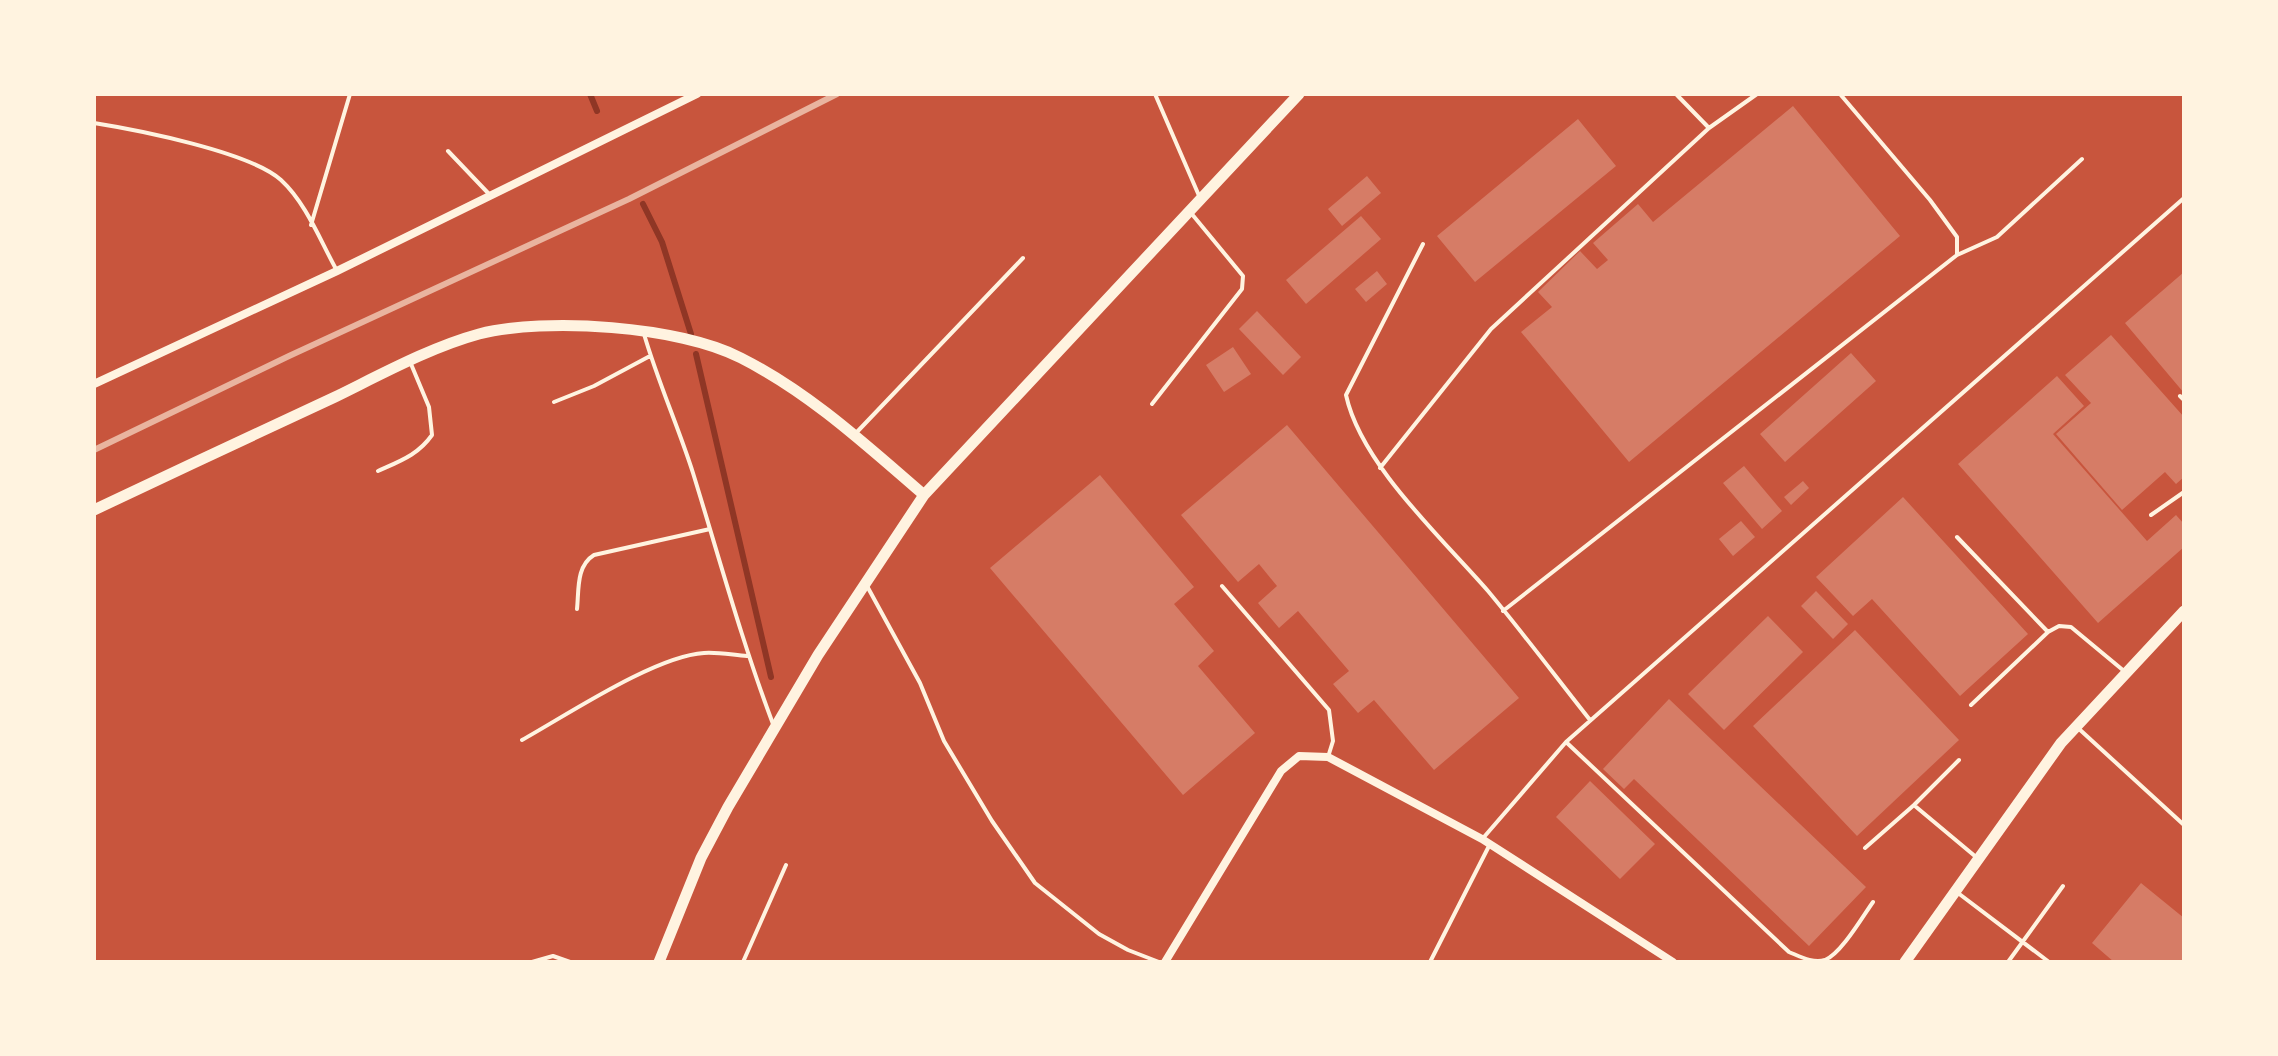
<svg xmlns="http://www.w3.org/2000/svg" width="2278" height="1056" font-family="Barlow,sans-serif">
	<rect width="100%" height="100%" fill="#c8553d"/>
	<g fill="none" stroke-linecap="round" stroke-linejoin="round">
		<!-- stream -->
		<path stroke="#8f3625" stroke-width="6" d="M 590,94 L 597,111
			M 643,204 L 662,242 L 691,334
			M 696,354 L 771,677"/>
	</g>
	<!-- building -->
	<path fill="#d67c66" d="M 1793,106 L 1900,236 L 1629,462 L 1521,332 L 1552,307 L 1538,292 L 1580,251 L 1597,269 L 1608,260 L 1593,243 L 1638,204 L 1653,222 Z
		M 1578,119 L 1616,166 L 1475,282 L 1437,236 Z
		M 1367,176 L 1381,193 L 1342,226 L 1328,209 Z
		M 1361,216 L 1381,239 L 1306,304 L 1286,280 Z
		M 1377,271 L 1387,284 L 1366,302 L 1355,289 Z
		M 2184,272 L 2184,393 L 2125,323 Z
		M 1257,311 L 1301,357 L 1283,375 L 1239,329 Z
		M 2111,335 L 2184,417 L 2184,477 L 2176,484 L 2165,472 L 2122,510 L 2056,434 L 2091,403 L 2065,375 Z
		M 1233,347 L 1251,374 L 1224,392 L 1206,365 Z
		M 1851,353 L 1876,381 L 1785,462 L 1760,434 Z
		M 2057,376 L 2084,406 L 2053,434 L 2147,541 L 2176,515 L 2184,524 L 2184,547 L 2098,623 L 1958,464 Z
		M 1287,425 L 1519,698 L 1434,770 L 1374,700 L 1358,713 L 1333,684 L 1349,671 L 1298,611 L 1279,628 L 1258,603 L 1277,586 L 1259,564 L 1238,582 L 1181,515 Z
		M 1744,466 L 1782,511 L 1762,529 L 1723,483 Z
		M 1100,475 L 1194,587 L 1174,604 L 1214,651 L 1198,666 L 1255,733 L 1183,795 L 990,568 Z
		M 1803,481 L 1809,488 L 1791,505 L 1784,497 Z
		M 1903,497 L 2028,634 L 1960,696 L 1872,599 L 1853,616 L 1816,577 Z
		M 1741,521 L 1755,537 L 1733,556 L 1719,539 Z
		M 1816,591 L 1848,624 L 1833,639 L 1801,606 Z
		M 1768,616 L 1803,652 L 1724,730 L 1688,694 Z
		M 1855,630 L 1959,740 L 1857,836 L 1753,726 Z
		M 1669,699 L 1866,887 L 1809,946 L 1634,779 L 1624,789 L 1603,769 Z
		M 1590,781 L 1655,844 L 1620,879 L 1556,817 Z
		M 2141,883 L 2184,918 L 2184,962 L 2114,962 L 2092,943 Z"/>
	<g fill="none" stroke-linecap="round" stroke-linejoin="round">
		<!-- service -->
		<path stroke="#fff3e0" stroke-width="4" d="M 1155,94 L 1200,198
			M 1676,94 L 1709,128 L 1757,94
			M 94,123 C 138,130 250,152 281,180 C 306,203 320,240 336,269
			M 448,151 L 489,194
			M 311,225 L 350,94
			M 1423,244 L 1346,395 C 1361,464 1441,537 1488,591 C 1523,633 1556,677 1590,720
			M 1957,255 L 1997,237 L 2082,159
			M 644,334 C 658,382 678,426 693,473 C 719,557 742,642 773,724
			M 2180,396 L 2184,400
			M 554,402 L 594,386 L 650,356
			M 1152,404 L 1242,289 L 1243,276 L 1191,213
			M 856,433 L 1023,258
			M 1380,468 L 1491,329 L 1709,128
			M 378,471 C 400,461 418,455 432,435 L 429,407 L 411,364
			M 2151,515 L 2184,492
			M 1957,537 L 2048,632
			M 867,586 L 920,683 L 944,741 L 992,821 L 1035,883 L 1099,934 L 1128,950 L 1159,962
			M 1222,586 L 1329,710 L 1333,741 L 1328,757
			M 577,609 C 579,590 576,566 594,555 L 710,529
			M 1503,611 L 1957,255 L 1957,237 L 1930,200 L 1840,94
			M 1971,705 L 2048,632 L 2059,626 L 2071,627 L 2124,671
			M 2078,728 L 2184,825
			M 522,740 C 567,715 655,656 704,653 C 718,652 733,655 747,656
			M 1566,742 L 1789,952 C 1799,956 1813,964 1825,960 C 1841,954 1863,916 1873,902
			M 1915,806 L 1976,857
			M 1484,837 L 1566,742 L 2184,198
			M 1865,848 L 1914,805 L 1959,760
			M 1958,893 L 2049,962
			M 532,962 L 553,956 L 570,962
			M 743,962 L 786,865
			M 1430,962 L 1490,844
			M 2008,962 L 2063,886"/>
		<!-- minor -->
		<path stroke="#fff3e0" stroke-width="8" d="M 94,384 L 337,271 L 697,94
			M 1165,962 L 1281,771 L 1299,756 L 1328,757 L 1482,839 L 1673,962"/>
		<!-- tertiary -->
		<path stroke="#fff3e0" stroke-width="11" d="M 94,510 C 174,472 255,434 335,397 C 380,375 431,347 479,334 C 545,317 680,326 741,358 C 810,393 866,445 924,495
			M 659,962 L 701,858 L 728,807 L 818,655 L 924,495 L 1299,94
			M 1905,962 L 2061,743 L 2184,611"/>
		<!-- rail -->
		<path stroke="#e9b49f" stroke-width="6" d="M 94,450 L 289,356 L 629,199 L 837,94"/>
	</g>
	<!-- border -->
	<rect width="2278" height="1056" fill="none" stroke="#fff3e0" stroke-width="192"/>
</svg>
